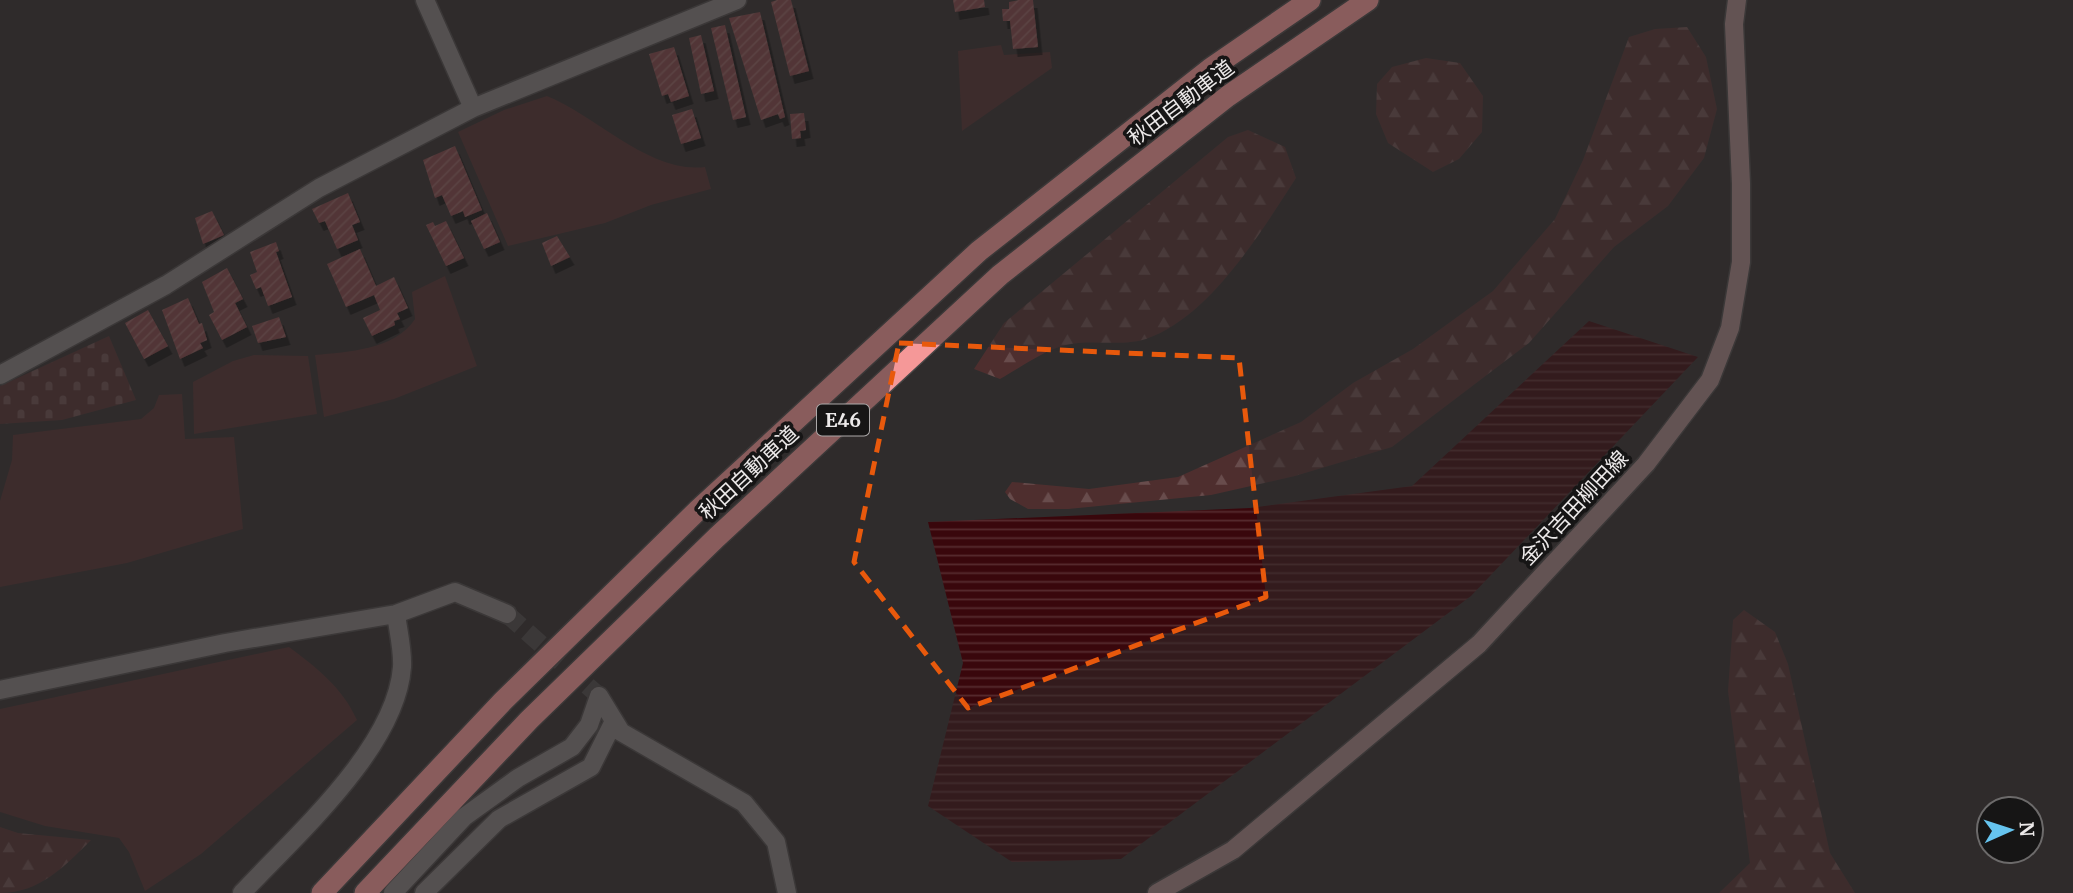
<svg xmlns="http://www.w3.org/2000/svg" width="2073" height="893" font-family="Merriweather,'Noto Sans JP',serif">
	<defs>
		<pattern id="forest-firs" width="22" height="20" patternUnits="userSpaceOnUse" patternTransform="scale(1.75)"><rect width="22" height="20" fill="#4e2e2e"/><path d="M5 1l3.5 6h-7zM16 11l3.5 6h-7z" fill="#684c4c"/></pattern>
		<pattern id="cemetery-stones" width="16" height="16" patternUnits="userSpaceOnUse" patternTransform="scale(1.75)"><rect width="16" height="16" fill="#4e2e2e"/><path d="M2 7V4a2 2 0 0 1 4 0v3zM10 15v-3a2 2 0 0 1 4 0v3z" fill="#684c4c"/></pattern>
		<pattern id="water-rules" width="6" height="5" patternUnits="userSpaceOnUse" patternTransform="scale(1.75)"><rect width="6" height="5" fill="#39070c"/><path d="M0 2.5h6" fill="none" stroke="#562b2f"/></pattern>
		<pattern id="building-hatch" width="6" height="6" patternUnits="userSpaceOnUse" patternTransform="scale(1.75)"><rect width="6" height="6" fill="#7c4344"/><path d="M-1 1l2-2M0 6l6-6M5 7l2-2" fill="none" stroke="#8f5e5f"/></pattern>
		<filter id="shadow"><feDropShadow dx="4.5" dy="8" stdDeviation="0" flood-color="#0009"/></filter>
	</defs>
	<rect width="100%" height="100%" fill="#2f2c2c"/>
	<!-- green -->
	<path fill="#4e2e2e" d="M 1001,45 L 1004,55 L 1050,52 L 1052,68 L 962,131 L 958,51 Z
		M 547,96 C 595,115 650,174 705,167 L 711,189 L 651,205 L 605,223 L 508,246 L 458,132 L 504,110 Z
		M 445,276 L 477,366 L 394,399 L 324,417 L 315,355 C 347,352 395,350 415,319 L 412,292 Z
		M 254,355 L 308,356 L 317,414 L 194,434 L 193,382 L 233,361 Z
		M 182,394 L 185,439 L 234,437 L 243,529 L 127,563 L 0,587 L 0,501 L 12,460 L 13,435 L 141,419 L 154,408 L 159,395 Z
		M 289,647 C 316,667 343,688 357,720 L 201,854 L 145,891 L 129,852 L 119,838 L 45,826 L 0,812 L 0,709 Z"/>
	<!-- forest -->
	<path fill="url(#forest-firs)" d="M 1687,27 L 1706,57 L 1717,109 L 1704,158 L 1668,206 L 1614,247 L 1529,343 L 1392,447 L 1295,476 L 1211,495 L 1068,509 L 1028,509 L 1010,499 L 1005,492 L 1012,482 L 1089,489 L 1178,477 L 1301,422 L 1353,383 L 1413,349 L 1493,291 L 1555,219 L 1583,160 L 1629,37 L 1655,29 Z
		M 1426,58 L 1460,63 L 1483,96 L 1482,132 L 1459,159 L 1433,172 L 1388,143 L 1376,114 L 1377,84 L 1392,67 Z
		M 1248,130 L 1285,147 L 1296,178 C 1261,232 1210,317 1146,339 C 1122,347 1091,339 1066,345 C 1044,350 1020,368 1000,379 L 974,369 L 1004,323 L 1228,137 Z
		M 1744,610 L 1775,632 L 1788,664 L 1830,853 L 1855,893 L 1719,893 L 1750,863 L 1728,691 L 1733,620 Z
		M 0,827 L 18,833 L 91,840 C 65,866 40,893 0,893 Z"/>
	<!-- cemetery -->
	<path fill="url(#cemetery-stones)" d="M 109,336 L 136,400 L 62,420 L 0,424 L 0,386 Z"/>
	<!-- water -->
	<path fill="url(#water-rules)" d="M 1589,321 L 1698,357 L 1471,596 L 1121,859 L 1012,862 L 928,806 L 963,663 L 928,522 L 1250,508 L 1412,486 Z"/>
	<!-- building -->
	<path fill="url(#building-hatch)" filter="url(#shadow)" d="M 777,0 L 791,0 L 809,71 L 790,76 L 771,2 Z
		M 953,0 L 984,0 L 985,7 L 955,12 Z
		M 1019,0 L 1033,0 L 1038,47 L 1013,49 L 1010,21 L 1003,21 L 1002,9 L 1009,9 L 1009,2 Z
		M 760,12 L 785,117 L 780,119 L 778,114 L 761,120 L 729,18 Z
		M 725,25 L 746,117 L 733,120 L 711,28 Z
		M 701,35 L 714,91 L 701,94 L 689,38 Z
		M 674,47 L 689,96 L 671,102 L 668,94 L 662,96 L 649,54 Z
		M 692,109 L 701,138 L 681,144 L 672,115 Z
		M 804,113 L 806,130 L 800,131 L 801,138 L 792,139 L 790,114 Z
		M 455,146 L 482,210 L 465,217 L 463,211 L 451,216 L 442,195 L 435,198 L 423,160 Z
		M 348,193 L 360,222 L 352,225 L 358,240 L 337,249 L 325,221 L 319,223 L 312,209 Z
		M 212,211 L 224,235 L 203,244 L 195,218 Z
		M 487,213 L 500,242 L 484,249 L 471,221 Z
		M 446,221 L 464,258 L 446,266 L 426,225 L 433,222 L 435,226 Z
		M 557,236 L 570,257 L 551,266 L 542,243 Z
		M 276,242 L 279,251 L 276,252 L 292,297 L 268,306 L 261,287 L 256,289 L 250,275 L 257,272 L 250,252 Z
		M 360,249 L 376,286 L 394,277 L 408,308 L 397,313 L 400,319 L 394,321 L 395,325 L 372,336 L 363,318 L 380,310 L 374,295 L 346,307 L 327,264 Z
		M 227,268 L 243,299 L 235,303 L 247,327 L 222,340 L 209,315 L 214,312 L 202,282 Z
		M 188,298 L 199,324 L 202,323 L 207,340 L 200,343 L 203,348 L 180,359 L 162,310 Z
		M 148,310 L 168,346 L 144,359 L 125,323 Z
		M 279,317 L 286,337 L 258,343 L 252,326 Z"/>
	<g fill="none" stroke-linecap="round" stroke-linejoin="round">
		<!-- minor-tunnel -->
		<path stroke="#4b4848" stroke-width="18" stroke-dasharray="18 9" stroke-linecap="butt" d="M 507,614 L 599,696"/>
		<!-- minor casing -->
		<g stroke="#4a4747" stroke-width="21">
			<path id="minor" d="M 425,0 L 473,108
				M 0,375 L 166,285 L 319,188 L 473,108 L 737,0
				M 0,690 L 225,643 L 396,614 L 455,592 L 507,614
				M 599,696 L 621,732 L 744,803 L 776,842 L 787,893
				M 242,893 C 295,836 396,748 402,667 C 403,650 398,630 396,614
				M 393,893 L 464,817 L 518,778 L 572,747 L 589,725 L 599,696
				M 424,893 L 499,819 L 591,767 L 614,721"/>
		</g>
		<!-- secondary casing -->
		<g stroke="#4a4747" stroke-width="21">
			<path id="secondary" d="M 1157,893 L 1233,850 L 1479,644 L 1646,464 L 1710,380 L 1730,328 L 1741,262 L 1741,184 L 1734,24 L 1737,0"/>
		</g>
		<!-- motorway casing -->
		<g stroke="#4a4747" stroke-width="24">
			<path id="motorway" d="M 322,893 L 503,701 L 698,510 L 979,251 L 1210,69 L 1310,0
				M 365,893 L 529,720 L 717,537 L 1000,275 L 1228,96 L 1368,0"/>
		</g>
		<!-- minor -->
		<use href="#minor" stroke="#807c7c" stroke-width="18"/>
		<!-- secondary -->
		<use href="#secondary" stroke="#a38484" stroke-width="18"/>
		<!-- motorway -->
		<use href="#motorway" stroke="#f59898" stroke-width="21"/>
	</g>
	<!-- marked area -->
	<path d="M0 0H2073V893H0ZM 899,343 L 1239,358 L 1266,597 L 968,708 L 854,562 Z" fill="#2f2c2c" fill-opacity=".55" fill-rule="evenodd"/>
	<path fill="none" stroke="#e8590c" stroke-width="5" stroke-dasharray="14 9" stroke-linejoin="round" d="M 899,343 L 1239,358 L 1266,597 L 968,708 L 854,562 Z"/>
	<g text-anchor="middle" stroke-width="7" stroke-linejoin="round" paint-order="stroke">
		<!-- shield labels -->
		<rect fill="#161515" stroke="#aca9a9" stroke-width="2" x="817" y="404.5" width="52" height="31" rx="5"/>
		<g font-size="19" font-weight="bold" fill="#ece9e9">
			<text x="843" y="427">E46</text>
		</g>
		<!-- street labels -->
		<g font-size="21" fill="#ece9e9" stroke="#161515">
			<text transform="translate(1181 103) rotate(-37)" y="7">秋田自動車道</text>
			<text transform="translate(749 473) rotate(-43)" y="7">秋田自動車道</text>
			<text transform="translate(1574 508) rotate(-47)" y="7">金沢吉田柳田線</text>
		</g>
	</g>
	<!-- north arrow -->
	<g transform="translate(2010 830) rotate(87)"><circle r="33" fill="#161515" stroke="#6c6a6a" stroke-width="2"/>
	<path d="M0-5L12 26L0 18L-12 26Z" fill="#66c4ef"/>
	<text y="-10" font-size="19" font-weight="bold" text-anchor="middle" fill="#ece9e9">N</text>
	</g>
</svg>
